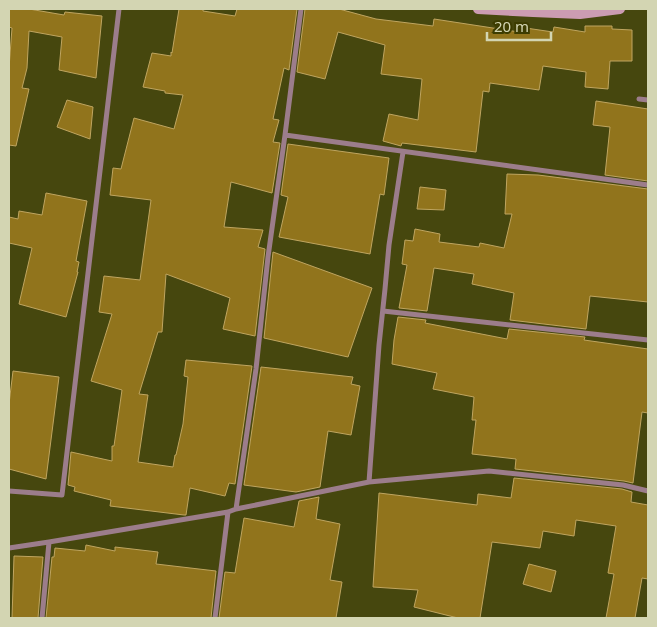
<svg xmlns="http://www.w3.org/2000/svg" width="657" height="627" font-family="'Noto Sans',sans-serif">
	<rect width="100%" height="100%" fill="#46470e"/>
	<!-- building -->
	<path fill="#91741c" stroke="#bfa560" d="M 9,9 L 29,9 L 64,15 L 65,12 L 102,16 L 96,78 L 59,70 L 62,37 L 29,31 L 27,68 L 22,88 L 29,89 L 16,146 L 9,145 L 9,68 L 12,28 L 9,27 Z
		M 179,9 L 203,9 L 203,11 L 235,16 L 237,9 L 297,9 L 289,70 L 284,68 L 273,119 L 279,120 L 273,142 L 280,143 L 272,193 L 231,182 L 224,227 L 263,230 L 258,247 L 265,249 L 255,336 L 223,329 L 230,298 L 166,274 L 162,332 L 158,332 L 139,394 L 148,395 L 138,462 L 173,467 L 175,455 L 176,455 L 183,424 L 188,377 L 184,376 L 186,360 L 252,366 L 235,484 L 229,483 L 225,496 L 190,488 L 186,515 L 184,515 L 110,506 L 111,500 L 74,491 L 75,487 L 68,485 L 71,452 L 112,461 L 112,446 L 114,446 L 122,390 L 91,381 L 112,314 L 99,312 L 104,276 L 140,280 L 151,200 L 110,195 L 113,168 L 121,169 L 134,118 L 174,129 L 183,95 L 165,93 L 165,91 L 143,87 L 152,53 L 171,56 L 171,52 L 172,53 Z
		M 305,9 L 339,9 L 376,19 L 433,26 L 434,19 L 519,32 L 519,27 L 553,32 L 554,27 L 585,32 L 585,26 L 612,26 L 612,29 L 632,30 L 632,61 L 610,61 L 608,89 L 585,87 L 586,72 L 543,66 L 539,90 L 490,83 L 489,92 L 483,91 L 476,152 L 402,143 L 401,146 L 383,141 L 389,114 L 418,120 L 422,79 L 381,74 L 385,45 L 338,32 L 325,79 L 297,72 Z
		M 67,100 L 93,107 L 90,139 L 57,127 Z
		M 596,101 L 648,109 L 648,181 L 605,175 L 610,127 L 593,125 Z
		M 288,144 L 389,158 L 384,195 L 380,194 L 370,254 L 279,237 L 288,197 L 281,195 Z
		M 507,174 L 538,175 L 648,189 L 648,302 L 590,296 L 586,329 L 510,320 L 514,293 L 472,284 L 474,274 L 434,268 L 427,311 L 399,308 L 407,265 L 402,264 L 405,240 L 413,241 L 415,229 L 440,234 L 439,242 L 479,247 L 480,243 L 504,248 L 512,214 L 505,214 Z
		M 420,187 L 446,190 L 444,210 L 417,209 Z
		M 46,193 L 87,201 L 76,261 L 79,262 L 77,272 L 78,272 L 66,317 L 19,304 L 32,248 L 9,243 L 9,217 L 18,219 L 19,211 L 42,215 Z
		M 273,252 L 372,288 L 348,357 L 264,338 Z
		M 398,317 L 426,320 L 425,323 L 507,339 L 509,329 L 585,337 L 584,340 L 648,349 L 648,413 L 642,412 L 633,483 L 624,481 L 515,469 L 516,459 L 472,454 L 476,420 L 472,420 L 474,397 L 433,389 L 437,373 L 392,364 L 394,340 Z
		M 261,367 L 353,377 L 351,384 L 360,386 L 351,435 L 328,431 L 320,487 L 296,492 L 244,485 Z
		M 13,371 L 59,377 L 46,479 L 9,469 L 9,404 Z
		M 514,478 L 622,489 L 632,492 L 631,502 L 648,505 L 648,579 L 642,578 L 635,618 L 606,618 L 614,574 L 608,573 L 616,526 L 576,520 L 574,536 L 543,531 L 540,548 L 492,542 L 480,618 L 458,618 L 414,607 L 418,590 L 373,587 L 379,493 L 477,505 L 478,494 L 511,498 Z
		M 319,497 L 316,519 L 340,524 L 330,580 L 342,582 L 336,618 L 219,618 L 225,572 L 235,573 L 244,518 L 294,527 L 299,501 Z
		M 86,545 L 115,551 L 115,547 L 158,552 L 156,564 L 216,571 L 211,618 L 46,618 L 52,557 L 54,557 L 55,548 L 85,551 Z
		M 14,556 L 43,557 L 38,618 L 12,618 Z
		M 529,564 L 556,571 L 551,592 L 523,584 Z"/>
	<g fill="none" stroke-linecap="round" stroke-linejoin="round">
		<!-- street -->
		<path stroke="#9c7d8b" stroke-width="5" d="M 639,99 L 648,100
			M 285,135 L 301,9
			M 383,311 L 648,340
			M 369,482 L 379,345 L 385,289 L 389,245 L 403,152
			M 9,491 L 62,495 L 119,9
			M 236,509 L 256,369 L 268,257 L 285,135 L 648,185
			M 9,548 L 49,542 L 228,512 L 236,509 L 369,482 L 489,471 L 623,485 L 648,491
			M 42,618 L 49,542
			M 215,618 L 228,512"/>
		<!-- secondary -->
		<path stroke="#cc9cb2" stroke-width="10" d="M 478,9 L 533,12 L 580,14 L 620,9"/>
	</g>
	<!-- border -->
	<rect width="657" height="627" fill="none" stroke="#d3d5b2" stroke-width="20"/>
	<!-- scale -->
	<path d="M487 32v8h64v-8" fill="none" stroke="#d3d5b2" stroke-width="2.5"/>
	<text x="494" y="32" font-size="15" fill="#d3d5b2" stroke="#3c3c00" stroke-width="4" paint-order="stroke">20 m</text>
</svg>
